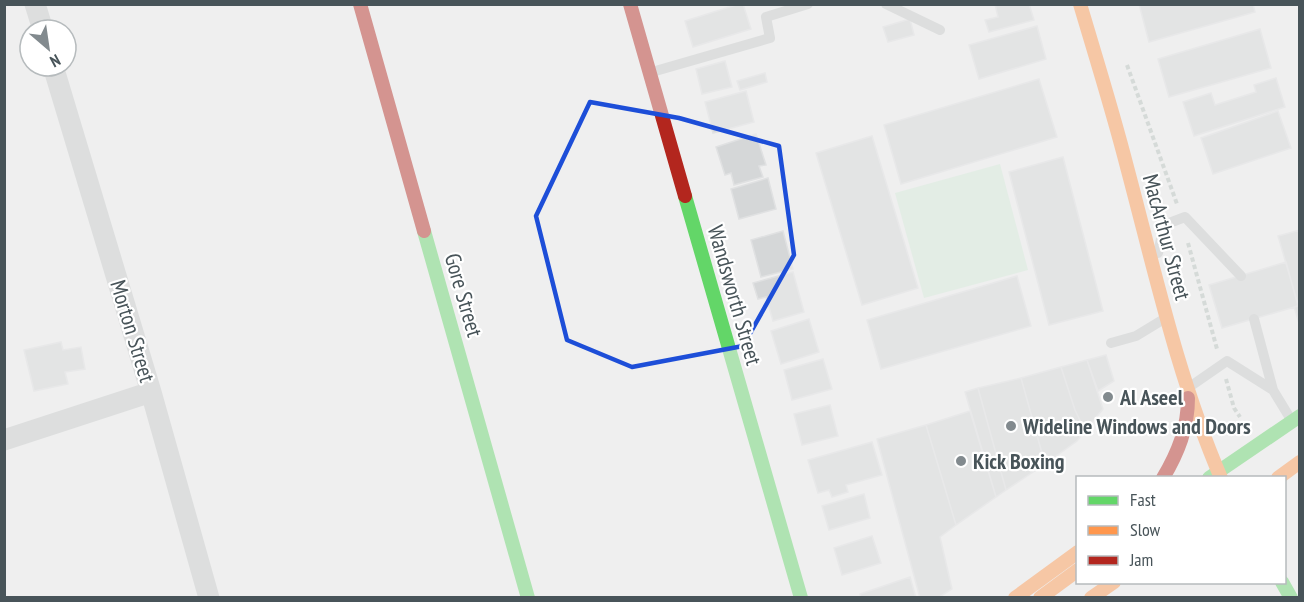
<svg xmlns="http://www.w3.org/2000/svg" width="1304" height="602" font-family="'PT Sans Narrow',sans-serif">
	<rect width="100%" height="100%" fill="#efefef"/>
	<!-- green -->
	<path fill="#d5ecda" d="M 1000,164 L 1028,270 L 924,298 L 895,193 Z"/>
	<!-- building -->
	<path fill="#d5d7d8" stroke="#e0e1e2" stroke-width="1.5" d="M 739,4 L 743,4 L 751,29 L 693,47 L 685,21 Z
		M 995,4 L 1029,4 L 1034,20 L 989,32 L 985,20 L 998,17 Z
		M 1139,4 L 1253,4 L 1255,12 L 1149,42 Z
		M 910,19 L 914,35 L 888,42 L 883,27 Z
		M 1037,26 L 1046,59 L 979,79 L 969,45 Z
		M 1260,29 L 1271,68 L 1169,97 L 1158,59 Z
		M 725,61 L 732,87 L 702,94 L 696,69 Z
		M 765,73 L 767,82 L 740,90 L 737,81 Z
		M 1276,78 L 1285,107 L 1194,136 L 1183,102 L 1211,93 L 1215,105 L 1256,92 L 1254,85 Z
		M 1039,79 L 1057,137 L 901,184 L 884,125 Z
		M 746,91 L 754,122 L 713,133 L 705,102 Z
		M 1278,111 L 1291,148 L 1213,174 L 1201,138 Z
		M 756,134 L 766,165 L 759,166 L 763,177 L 734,185 L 731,173 L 725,175 L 716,147 Z
		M 872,136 L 918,288 L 862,305 L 816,153 Z
		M 1063,157 L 1103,311 L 1049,325 L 1009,172 Z
		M 768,178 L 776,209 L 739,219 L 731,189 Z
		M 1300,230 L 1300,300 L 1297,301 L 1278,236 Z
		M 783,231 L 793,269 L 761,277 L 751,240 Z
		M 1286,262 L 1298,306 L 1222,328 L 1209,285 Z
		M 793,272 L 804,312 L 773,321 L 766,297 L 758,299 L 753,283 Z
		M 1017,276 L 1031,326 L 881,369 L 867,320 Z
		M 1300,305 L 1300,326 L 1294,307 Z
		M 809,319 L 819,352 L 781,364 L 771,331 Z
		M 61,342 L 63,350 L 81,347 L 85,369 L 65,372 L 68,384 L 34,391 L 24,350 Z
		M 1106,355 L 1114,381 L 1098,391 L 1087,360 Z
		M 823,359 L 832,389 L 792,400 L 784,370 Z
		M 1087,360 L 1103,409 L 1085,431 L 1075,410 L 1061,367 Z
		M 1061,367 L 1075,410 L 1085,431 L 1077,441 L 1045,464 L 1021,378 Z
		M 1021,378 L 1045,464 L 1006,490 L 978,388 Z
		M 978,388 L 1006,490 L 996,497 L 965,392 Z
		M 830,405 L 838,436 L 802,445 L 794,414 Z
		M 970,411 L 996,497 L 956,525 L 926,425 Z
		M 926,425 L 956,525 L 940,537 L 952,589 L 938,598 L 920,598 L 877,439 Z
		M 872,442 L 882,475 L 846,485 L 848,492 L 832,497 L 829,490 L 818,493 L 808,460 Z
		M 864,494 L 870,518 L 829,530 L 822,506 Z
		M 872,536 L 881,563 L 842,575 L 834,548 Z
		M 910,577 L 916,598 L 861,598 L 860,594 Z"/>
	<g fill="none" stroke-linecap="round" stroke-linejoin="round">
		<!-- path -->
		<path stroke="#b7c2bc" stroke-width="4" stroke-dasharray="4.5 3" stroke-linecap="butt" d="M 1127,65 L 1177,204
			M 1188,243 L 1217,349
			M 1226,379 L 1234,408 L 1240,417"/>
		<!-- lane -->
		<path stroke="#c7caca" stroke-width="10" d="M 886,4 L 940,30
			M 652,72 L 770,38 L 766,17 L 808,4
			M 1158,253 L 1164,225 L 1185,217 L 1241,276
			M 1254,319 L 1273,390
			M 1111,343 L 1136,336 L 1164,319
			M 1188,388 L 1227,361 L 1273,390 L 1290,418"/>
		<!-- street -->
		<path stroke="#c7caca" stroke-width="21" d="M 35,4 L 43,30
			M 53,66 L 151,392 L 209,598
			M 4,440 L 151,392"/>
		<!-- fast -->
		<path stroke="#63d668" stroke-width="14" d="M 685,196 L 801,598
			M 424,231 L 528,598
			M 1209,478 L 1300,416
			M 1282,582 L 1291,598"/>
		<!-- slow -->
		<path stroke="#ff974d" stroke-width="14" d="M 1080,4 C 1096,58 1113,112 1127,167 C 1155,272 1178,378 1221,478
			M 1278,478 L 1300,462
			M 1015,598 L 1078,552
			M 1040,598 L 1078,570
			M 1091,598 L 1114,582"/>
		<!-- jam -->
		<path stroke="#b3261e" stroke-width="14" d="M 360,4 L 424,231
			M 630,4 L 685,196
			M 1163,478 C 1178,453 1188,428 1188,398"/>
	</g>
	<!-- marked area -->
	<path d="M0 0H1304V602H0ZM 590,102 L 679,118 L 779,146 L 794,255 L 743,346 L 632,367 L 567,340 L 536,216 Z" fill="#efefef" fill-opacity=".55" fill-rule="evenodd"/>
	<path fill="none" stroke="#1d4ed8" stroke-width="4.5" stroke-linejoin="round" d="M 590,102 L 679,118 L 779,146 L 794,255 L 743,346 L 632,367 L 567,340 L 536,216 Z"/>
	<!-- markers -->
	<g fill="#828a8e" stroke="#fff" stroke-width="2">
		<circle cx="1108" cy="397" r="6"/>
		<circle cx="1011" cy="426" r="6"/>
		<circle cx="961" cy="461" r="6"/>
	</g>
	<g text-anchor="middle" stroke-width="4.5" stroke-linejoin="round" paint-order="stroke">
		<!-- street labels -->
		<g font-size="22" fill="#485459" stroke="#fff">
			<text transform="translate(1167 237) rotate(75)" y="8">MacArthur Street</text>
			<text transform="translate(464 295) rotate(74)" y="8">Gore Street</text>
			<text transform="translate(735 295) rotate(74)" y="8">Wandsworth Street</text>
			<text transform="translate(133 331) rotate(73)" y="8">Morton Street</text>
		</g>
		<!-- poi labels -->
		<g font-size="22" font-weight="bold" fill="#485459" stroke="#fff" text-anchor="start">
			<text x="1120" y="405">Al Aseel</text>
			<text x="1023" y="434">Wideline Windows and Doors</text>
			<text x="973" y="469">Kick Boxing</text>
		</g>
	</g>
	<!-- border -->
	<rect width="1304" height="602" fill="none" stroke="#485459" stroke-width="12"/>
	<!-- legend -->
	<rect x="1076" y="476" width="210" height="108" fill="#ffffff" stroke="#b6bbbd" stroke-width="1.5"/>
	<rect x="1088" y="496" width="30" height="9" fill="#63d668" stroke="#b6bbbd" stroke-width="1.5"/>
	<text x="1130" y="506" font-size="18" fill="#485459">Fast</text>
	<rect x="1088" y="526" width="30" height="9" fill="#ff974d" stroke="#b6bbbd" stroke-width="1.5"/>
	<text x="1130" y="536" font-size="18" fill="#485459">Slow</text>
	<rect x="1088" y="556" width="30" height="9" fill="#b3261e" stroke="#b6bbbd" stroke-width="1.5"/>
	<text x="1130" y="566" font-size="18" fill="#485459">Jam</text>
	<!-- north arrow -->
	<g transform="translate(48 48) rotate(151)"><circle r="28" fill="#ffffff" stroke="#b6bbbd" stroke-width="1.5"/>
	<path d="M0-4.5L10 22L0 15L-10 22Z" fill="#828a8e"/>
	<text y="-9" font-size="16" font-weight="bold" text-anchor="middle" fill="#485459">N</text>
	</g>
</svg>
